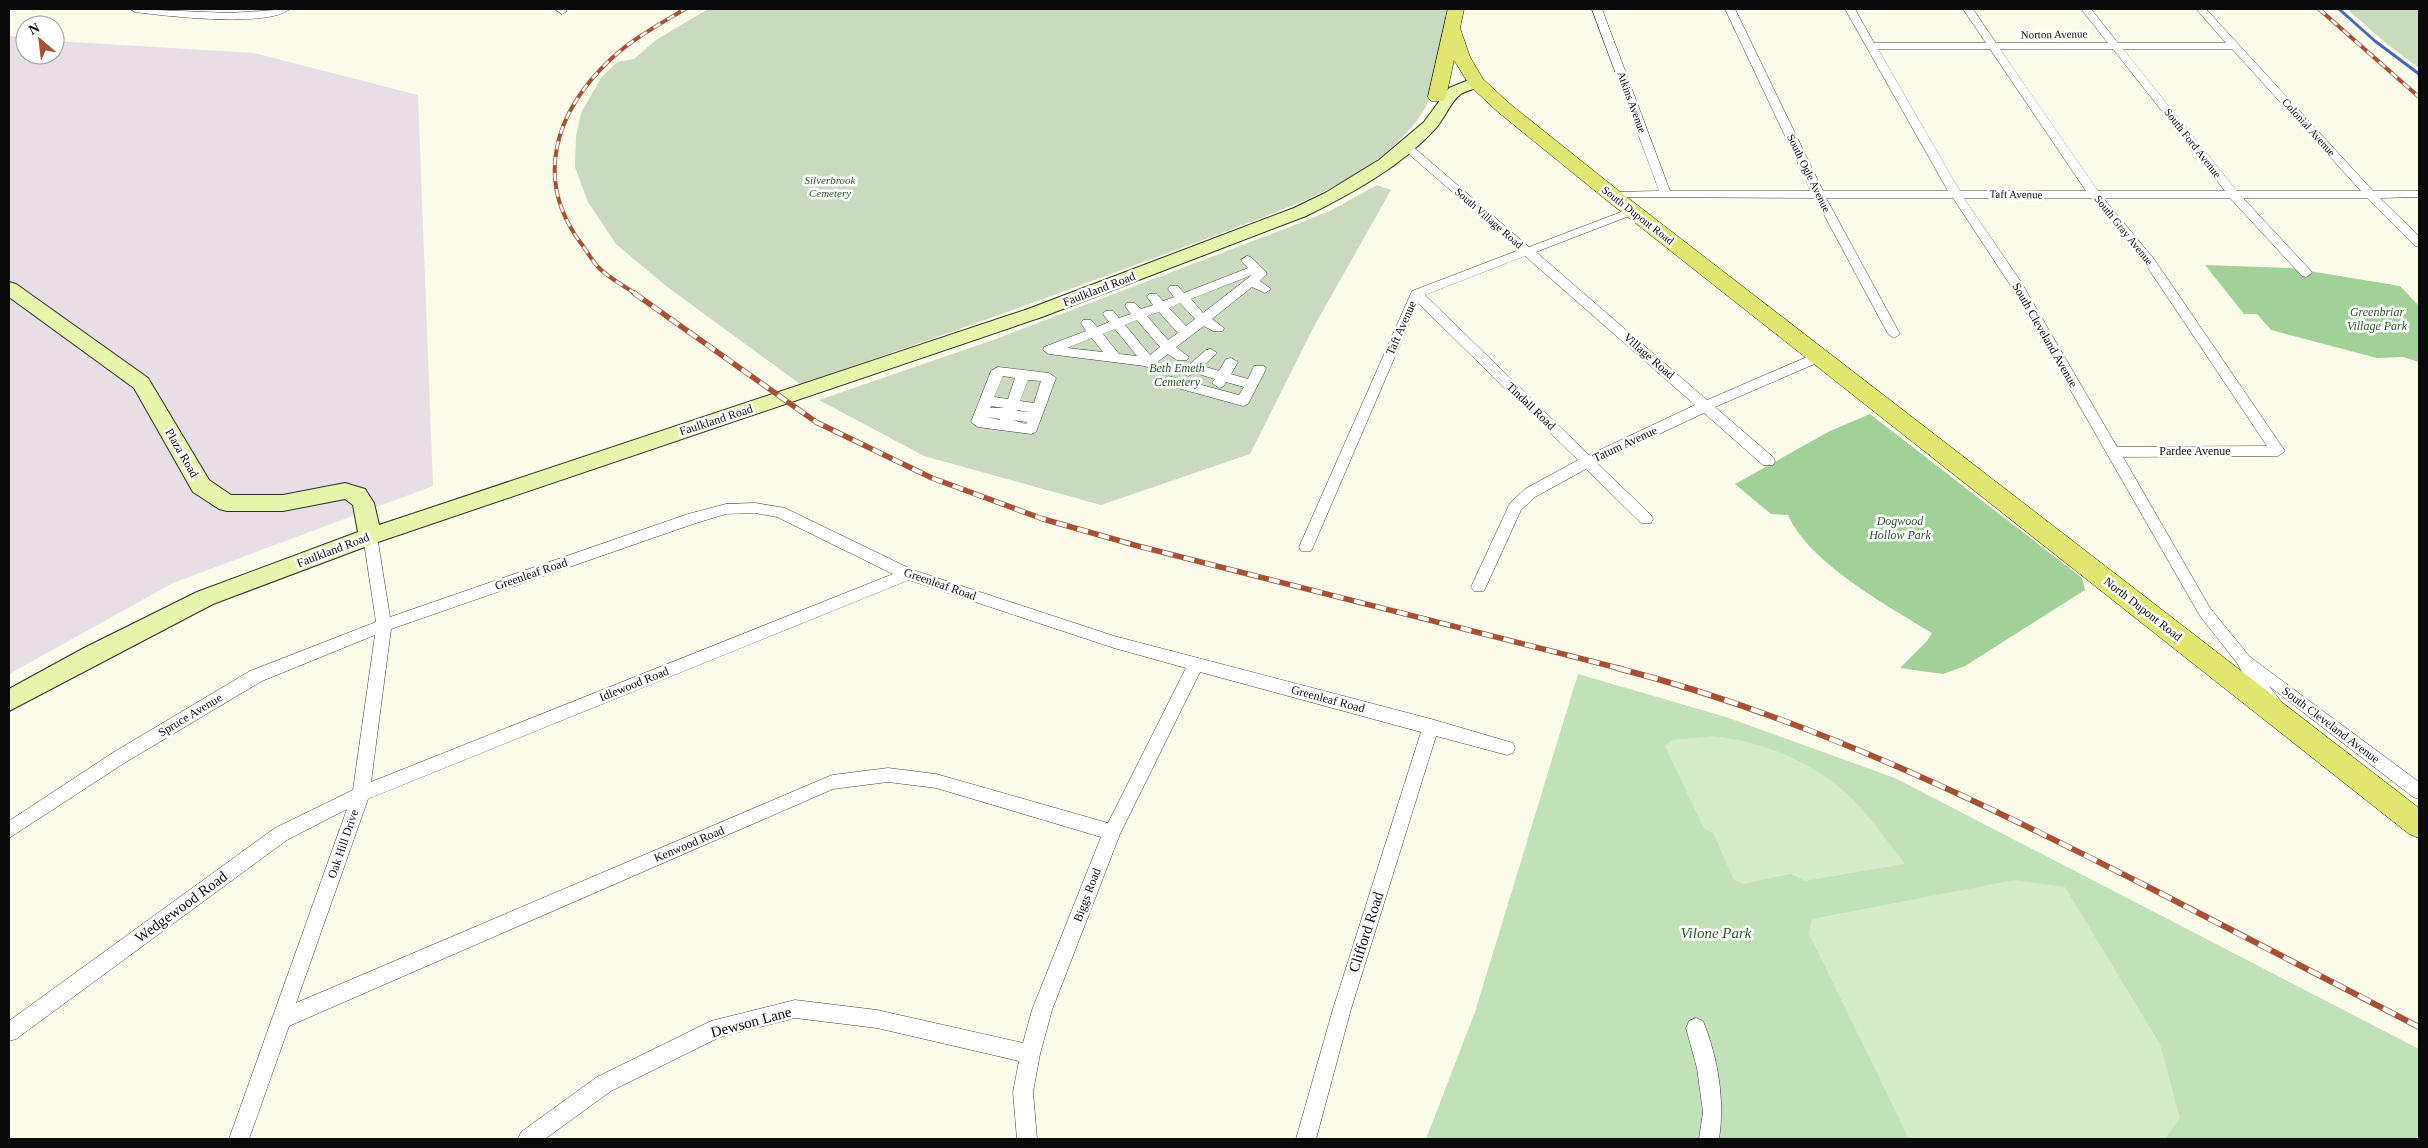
<svg xmlns="http://www.w3.org/2000/svg" width="2428" height="1148" font-family="Georgia,serif">
	<rect width="100%" height="100%" fill="#fafce9"/>
	<!-- industrial -->
	<path fill="#e8dee6" d="M 9,36 L 25,37 L 25,55 L 55,55 L 55,41 L 254,53 L 418,95 L 433,486 L 173,583 L 9,674 Z"/>
	<!-- green -->
	<path fill="#c1e1b8" d="M 1578,674 L 1726,717 L 1895,778 L 2419,1049 L 2419,1139 L 1426,1139 L 1475,1012 Z"/>
	<!-- forest -->
	<path fill="#a2d099" d="M 2205,265 L 2291,268 L 2400,286 L 2419,306 L 2419,362 L 2403,357 L 2377,358 L 2271,330 L 2257,314 L 2244,314 Z
		M 1870,414 L 2082,578 L 2085,590 L 1965,666 L 1943,674 L 1900,668 L 1927,641 L 1932,633 C 1888,606 1809,563 1788,515 L 1771,514 L 1735,484 L 1830,431 Z"/>
	<!-- cemetery -->
	<path fill="#c9dabe" d="M 708,9 L 1446,9 C 1442,46 1442,84 1420,116 C 1381,173 1304,202 1242,225 C 1208,238 1173,251 1138,264 C 1026,306 913,346 800,384 L 666,286 L 616,244 L 588,202 L 575,167 L 576,137 L 581,113 L 601,78 L 617,62 L 634,59 L 656,40 Z
		M 2347,9 L 2419,9 L 2419,68 L 2387,44 Z
		M 1377,185 L 1391,190 L 1312,330 L 1250,454 L 1101,505 L 924,456 L 819,400 L 996,339 L 1287,228 L 1330,211 Z"/>
	<!-- pitch -->
	<path fill="#d4eac8" d="M 1713,736 C 1768,742 1822,765 1860,807 C 1876,825 1890,845 1905,864 L 1805,881 L 1791,874 L 1743,884 L 1734,880 L 1713,833 L 1704,829 L 1665,746 L 1672,740 Z
		M 2014,880 L 2065,887 L 2160,1044 L 2180,1118 L 2165,1139 L 1909,1139 L 1809,934 L 1812,919 Z"/>
	<g fill="none" stroke-linecap="round" stroke-linejoin="round">
		<!-- stream -->
		<path stroke="#4568ba" stroke-width="3" d="M 2339,9 L 2375,41 L 2419,74"/>
		<!-- street casing -->
		<g stroke="#3d3d3d" stroke-width="1">
			<path id="street" d="M 130,9 L 230,13 L 290,9 C 268,28 165,16 135,12 Z
				M 555,9 L 565,9 L 567,11 L 562,14 Z
				M 1592,9 L 1602,9 L 1670,191 L 1811,191 L 1725,9 L 1735,9 L 1823,191 L 1948,191 L 1845,9 L 1855,9 L 1874,43 L 1986,43 L 1963,9 L 1973,9 L 1996,43 L 2108,43 L 2081,9 L 2091,9 L 2118,43 L 2226,43 L 2196,9 L 2206,9 L 2373,191 L 2419,191 L 2419,197 L 2380,198 L 2419,236 L 2419,247 L 2415,246 L 2367,198 L 2243,198 L 2310,270 L 2312,273 L 2306,277 L 2302,276 L 2230,198 L 2103,198 L 2154,259 L 2285,451 L 2278,456 L 2123,457 L 2210,608 L 2250,657 L 2419,782 L 2419,799 L 2413,797 L 2269,686 L 2280,700 L 2278,705 L 2272,707 L 2266,705 L 2255,694 L 2237,663 L 2200,616 L 2009,283 L 1953,198 L 1826,198 L 1900,334 L 1894,338 L 1888,334 L 1815,198 L 1608,197 L 1606,195 L 1612,192 L 1659,191 ZM 1878,49 L 1990,49 L 2086,191 L 1960,191 ZM 2000,49 L 2113,49 L 2225,191 L 2098,191 ZM 2123,49 L 2232,49 L 2361,191 L 2237,191 ZM 1964,198 L 2091,198 L 2146,265 L 2267,446 L 2117,447 L 2021,282 Z
				M 1406,143 L 1410,144 L 1529,247 L 1629,209 L 1637,209 L 1637,213 L 1536,252 L 1707,400 L 1816,353 L 1826,353 L 1827,356 L 1826,359 L 1715,407 L 1773,457 L 1775,461 L 1773,465 L 1763,465 L 1704,413 L 1597,463 L 1651,515 L 1653,519 L 1651,523 L 1641,523 L 1586,469 L 1535,497 L 1521,510 L 1484,591 L 1474,591 L 1471,587 L 1510,503 L 1525,489 L 1578,460 L 1418,303 L 1313,547 L 1311,551 L 1301,551 L 1299,547 L 1412,291 L 1519,250 L 1402,148 L 1402,144 ZM 1525,256 L 1695,405 L 1589,455 L 1425,295 Z
				M 1247,256 L 1251,257 L 1265,271 L 1267,274 L 1260,281 L 1271,289 L 1265,293 L 1252,287 L 1212,319 L 1224,328 L 1223,331 L 1213,331 L 1204,326 L 1176,347 L 1189,357 L 1187,360 L 1177,360 L 1168,354 L 1156,363 L 1156,368 L 1151,369 L 1145,366 L 1049,354 L 1043,350 L 1044,347 L 1086,331 L 1081,323 L 1083,320 L 1091,320 L 1097,327 L 1109,322 L 1103,314 L 1105,311 L 1113,311 L 1119,318 L 1131,314 L 1125,306 L 1127,303 L 1135,303 L 1141,309 L 1153,305 L 1147,297 L 1149,294 L 1157,294 L 1163,301 L 1174,297 L 1168,289 L 1170,286 L 1178,286 L 1184,293 L 1248,268 L 1241,260 ZM 1252,275 L 1203,313 L 1191,299 ZM 1180,303 L 1195,319 L 1186,326 L 1169,308 ZM 1159,312 L 1178,333 L 1168,340 L 1147,316 ZM 1137,320 L 1160,347 L 1150,355 L 1125,325 ZM 1115,329 L 1137,356 L 1119,354 L 1103,334 ZM 1092,338 L 1103,352 L 1067,348 Z
				M 1211,349 L 1217,353 L 1203,366 L 1219,371 L 1226,359 L 1231,358 L 1238,362 L 1231,374 L 1248,379 L 1254,366 L 1264,366 L 1266,369 L 1248,404 L 1243,406 L 1163,384 L 1161,381 L 1168,376 L 1239,395 L 1244,387 L 1226,382 L 1224,386 L 1219,388 L 1212,383 L 1215,379 L 1195,373 L 1188,376 L 1181,372 L 1206,350 Z
				M 998,367 L 1049,373 L 1056,378 L 1036,432 L 1031,434 L 978,427 L 971,422 L 991,371 ZM 1003,376 L 1015,378 L 1008,399 L 994,397 ZM 1028,380 L 1041,381 L 1034,403 L 1020,401 ZM 991,406 L 1004,408 L 990,408 ZM 1017,410 L 1030,412 L 1017,411 ZM 987,417 L 1000,419 L 1000,420 ZM 1013,420 L 1027,422 L 1026,424 Z
				M 755,503 L 785,508 L 913,570 L 1114,636 L 1431,719 L 1513,743 L 1515,748 L 1513,753 L 1507,755 L 1436,736 L 1351,1009 L 1316,1139 L 1296,1139 L 1333,1009 L 1421,732 L 1200,672 L 1120,834 L 1052,1010 L 1040,1054 L 1033,1092 L 1037,1139 L 1017,1139 L 1013,1092 L 1019,1061 L 877,1028 L 795,1018 L 720,1037 L 611,1091 L 545,1139 L 518,1139 L 521,1132 L 597,1077 L 711,1021 L 795,1000 L 877,1010 L 1023,1043 L 1032,1010 L 1101,837 L 936,788 L 888,782 L 833,789 L 289,1026 L 249,1139 L 229,1139 L 347,809 L 287,840 L 16,1039 L 9,1041 L 9,1021 L 275,828 L 353,790 L 375,635 L 262,681 L 126,762 L 9,838 L 9,821 L 114,752 L 250,671 L 376,622 L 363,536 L 365,532 L 375,532 L 377,536 L 390,617 L 688,514 L 726,504 ZM 755,513 L 777,517 L 893,574 L 371,782 L 391,629 L 696,523 L 726,514 ZM 909,580 L 1114,648 L 1186,668 L 1108,823 L 936,774 L 888,768 L 832,775 L 296,1003 L 368,799 Z
				M 1696,1018 L 1703,1021 C 1718,1058 1725,1100 1719,1139 L 1699,1139 L 1703,1112 L 1697,1068 L 1686,1028 L 1689,1021 Z"/>
		</g>
		<!-- secondary casing -->
		<g stroke="#2c2c2c" stroke-width="2">
			<path id="secondary" d="M 1476,77 L 1482,79 L 1484,82 C 1479,90 1468,89 1461,94 C 1450,102 1445,118 1436,128 C 1402,166 1351,194 1306,216 L 1042,317 L 378,542 L 213,604 L 9,711 L 9,689 L 84,648 L 197,592 L 358,532 L 353,505 L 345,499 L 283,511 L 227,511 L 219,509 L 193,492 L 134,388 L 9,297 L 9,282 L 16,284 L 148,378 L 209,480 L 231,495 L 283,495 L 345,483 L 365,489 L 374,503 L 379,525 L 1028,309 L 1294,208 L 1325,193 L 1379,160 L 1424,122 L 1449,88 Z"/>
		</g>
		<!-- primary casing -->
		<g stroke="#1b1b1b" stroke-width="1">
			<path id="primary" d="M 1448,9 L 1464,9 L 1460,28 L 1470,57 L 1483,79 L 1510,104 L 1619,191 L 2419,808 L 2419,838 L 2409,834 L 1605,199 L 1498,112 L 1470,86 L 1454,60 L 1446,97 L 1443,101 L 1431,101 L 1428,97 Z"/>
		</g>
		<!-- street -->
		<use href="#street" fill="#fff" fill-rule="evenodd"/>
		<!-- secondary -->
		<use href="#secondary" fill="#e7f4ac" fill-rule="evenodd"/>
		<!-- primary -->
		<use href="#primary" fill="#e0e66f" fill-rule="evenodd"/>
		<!-- rail-far2 casing -->
		<g stroke="#a65135" stroke-width="4">
			<path id="rail-far2" d="M 2319,9 L 2419,97
				M 636,294 C 624,286 609,278 599,268 C 593,262 588,253 583,246 C 532,180 555,111 612,58 C 634,38 660,24 685,9"/>
		</g>
		<!-- rail-far1 casing -->
		<g stroke="#a65135" stroke-width="5.5">
			<path id="rail-far1" d="M 634,293 L 816,422 L 932,478 L 1043,519 L 1138,546 L 1622,669"/>
		</g>
		<!-- rail casing -->
		<g stroke="#a65135" stroke-width="6">
			<path id="rail" d="M 1617,668 C 1808,717 1986,804 2160,893 C 2246,938 2333,982 2419,1027"/>
		</g>
		<!-- rail-far2 -->
		<use href="#rail-far2" stroke="#fff" stroke-width="2.5" stroke-dasharray="8" stroke-linecap="butt"/>
		<!-- rail-far1 -->
		<use href="#rail-far1" stroke="#fff" stroke-width="4" stroke-dasharray="11" stroke-linecap="butt"/>
		<!-- rail -->
		<use href="#rail" stroke="#fff" stroke-width="4.5" stroke-dasharray="14" stroke-linecap="butt"/>
	</g>
	<g text-anchor="middle" stroke-width="5" stroke-linejoin="round" paint-order="stroke">
		<!-- far-street labels -->
		<g font-size="11" fill="#0a0a0a" stroke="#fff">
			<text transform="translate(2054 34) rotate(-1)" y="4">Norton Avenue</text>
			<text transform="translate(1632 102) rotate(70)" y="4">Atkins Avenue</text>
			<text transform="translate(2309 127) rotate(48)" y="4">Colonial Avenue</text>
			<text transform="translate(2193 143) rotate(52)" y="4">South Ford Avenue</text>
			<text transform="translate(1809 173) rotate(64)" y="4">South Ogle Avenue</text>
			<text transform="translate(2016 194) rotate(1)" y="4">Taft Avenue</text>
			<text transform="translate(1638 215) rotate(38)" y="4">South Dupont Road</text>
			<text transform="translate(1489 218) rotate(41)" y="4">South Village Road</text>
			<text transform="translate(2124 230) rotate(51)" y="4">South Gray Avenue</text>
		</g>
		<!-- far-park labels -->
		<g font-size="11" font-style="italic" fill="#235828" stroke="#fff">
			<text x="830" y="184">Silverbrook<tspan x="830" dy="13">Cemetery</tspan></text>
		</g>
		<!-- street labels -->
		<g font-size="12" fill="#0a0a0a" stroke="#fff">
			<text transform="translate(1099 289) rotate(-21)" y="4">Faulkland Road</text>
			<text transform="translate(1401 328) rotate(-66)" y="4">Taft Avenue</text>
			<text transform="translate(2045 335) rotate(60)" y="4">South Cleveland Avenue</text>
			<text transform="translate(1649 356) rotate(41)" y="4">Village Road</text>
			<text transform="translate(1531 406) rotate(44)" y="4">Tindall Road</text>
			<text transform="translate(716 420) rotate(-18)" y="4">Faulkland Road</text>
			<text transform="translate(1625 444) rotate(-25)" y="4">Tatum Avenue</text>
			<text x="2195" y="455">Pardee Avenue</text>
			<text transform="translate(182 453) rotate(60)" y="4">Plaza Road</text>
			<text transform="translate(333 550) rotate(-21)" y="4">Faulkland Road</text>
			<text transform="translate(531 574) rotate(-19)" y="4">Greenleaf Road</text>
			<text transform="translate(940 584) rotate(19)" y="4">Greenleaf Road</text>
			<text transform="translate(2143 609) rotate(38)" y="4">North Dupont Road</text>
			<text transform="translate(634 684) rotate(-22)" y="4">Idlewood Road</text>
			<text transform="translate(1328 699) rotate(15)" y="4">Greenleaf Road</text>
			<text transform="translate(190 715) rotate(-31)" y="4">Spruce Avenue</text>
			<text transform="translate(2331 725) rotate(37)" y="4">South Cleveland Avenue</text>
			<text transform="translate(343 844) rotate(-71)" y="4">Oak Hill Drive</text>
			<text transform="translate(689 844) rotate(-23)" y="4">Kenwood Road</text>
			<text transform="translate(1087 895) rotate(-69)" y="4">Biggs Road</text>
		</g>
		<!-- park labels -->
		<g font-size="12" font-style="italic" fill="#235828" stroke="#fff">
			<text x="2377" y="316">Greenbriar<tspan x="2377" dy="14">Village Park</tspan></text>
			<text x="1177" y="372">Beth Emeth<tspan x="1177" dy="14">Cemetery</tspan></text>
			<text x="1900" y="525">Dogwood<tspan x="1900" dy="14">Hollow Park</tspan></text>
		</g>
		<!-- near-street labels -->
		<g font-size="15" fill="#0a0a0a" stroke="#fff">
			<text transform="translate(181 907) rotate(-36)" y="5">Wedgewood Road</text>
			<text transform="translate(1366 932) rotate(-72)" y="5">Clifford Road</text>
			<text transform="translate(751 1022) rotate(-15)" y="5">Dewson Lane</text>
		</g>
		<!-- near-park labels -->
		<g font-size="15" font-style="italic" fill="#235828" stroke="#fff">
			<text x="1716" y="938">Vilone Park</text>
		</g>
	</g>
	<!-- border -->
	<rect width="2428" height="1148" fill="none" stroke="#0a0a0a" stroke-width="20"/>
	<!-- north arrow -->
	<g transform="translate(40 40) rotate(332)"><circle r="24" fill="#ffffff" stroke="#9d9d9d"/>
	<path d="M0-4L9 19L0 12L-9 19Z" fill="#a65135"/>
	<text y="-8" font-size="14" font-weight="bold" text-anchor="middle" fill="#0a0a0a">N</text>
	</g>
</svg>
